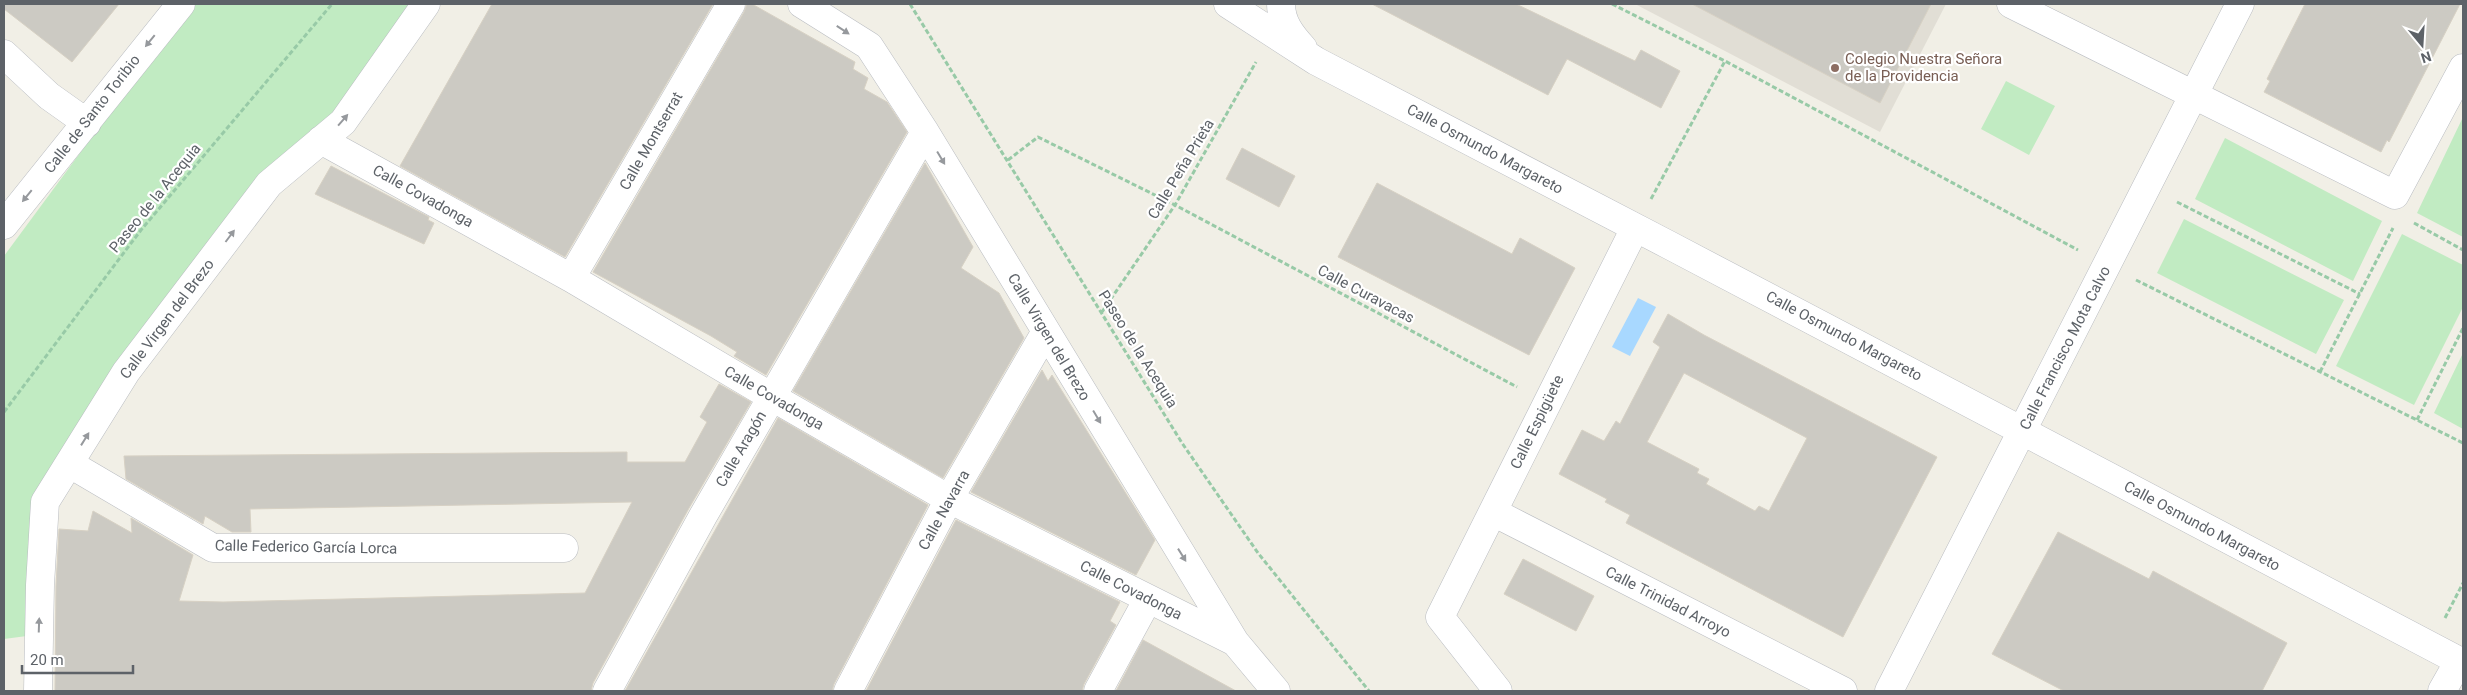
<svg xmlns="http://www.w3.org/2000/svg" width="2467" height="695" font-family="Roboto,sans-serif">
	<rect width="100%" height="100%" fill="#f1efe6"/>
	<!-- education -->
	<path fill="#e1ded5" d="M 1635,4 L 1946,4 L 1880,132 Z"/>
	<!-- green -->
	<path fill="#c1ebc2" d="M 190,4 L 433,4 L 67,440 L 42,634 L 4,639 L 4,256 Z
		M 2006,81 L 2055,106 L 2029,155 L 1981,129 Z
		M 2463,117 L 2463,237 L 2417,213 Z
		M 2225,138 L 2382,221 L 2353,281 L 2195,199 Z
		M 2184,219 L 2344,300 L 2316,354 L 2157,273 Z
		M 2402,234 L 2463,265 L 2463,307 L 2414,405 L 2336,366 Z
		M 2463,353 L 2463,429 L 2434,413 Z"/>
	<!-- water -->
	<path fill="#a8d8ff" d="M 1638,298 L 1656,307 L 1630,356 L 1612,347 Z"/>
	<!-- building -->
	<path fill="#cccac3" stroke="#d7d1c4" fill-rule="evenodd" d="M 4,4 L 119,4 L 72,62 L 4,9 Z
		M 492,4 L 713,4 L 565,257 L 400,166 Z
		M 747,4 L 752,4 L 855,62 L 853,69 L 868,78 L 864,89 L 887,102 L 907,132 L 766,375 L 734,356 L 737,352 L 711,336 L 593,272 L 744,12 Z
		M 1372,4 L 1516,4 L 1635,61 L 1641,50 L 1680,71 L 1661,108 L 1567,59 L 1548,95 Z
		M 1692,4 L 1931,4 L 1880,103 Z
		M 2305,4 L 2460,4 L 2389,142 L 2387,140 L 2381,152 L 2264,92 L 2270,81 L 2267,79 Z
		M 1242,148 L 1295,176 L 1279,207 L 1226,179 Z
		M 925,163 L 973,247 L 961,268 L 999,293 L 1024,338 L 943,478 L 793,391 Z
		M 331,166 L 429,217 L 428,220 L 434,223 L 424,244 L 315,194 Z
		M 1377,183 L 1512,254 L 1520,238 L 1575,268 L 1529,355 L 1338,257 Z
		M 1668,314 L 1704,335 L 1937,457 L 1843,637 L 1626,523 L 1630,515 L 1605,502 L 1607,499 L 1559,474 L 1582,430 L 1604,441 L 1616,421 L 1620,424 L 1660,347 L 1653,342 ZM 1684,373 L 1807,438 L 1769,511 L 1759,506 L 1755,511 L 1706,484 L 1709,479 L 1697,473 L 1699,469 L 1647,442 Z
		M 1042,370 L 1048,381 L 1052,375 L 1155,540 L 1136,575 L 971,492 Z
		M 719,384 L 751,402 L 689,508 L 593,683 L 591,691 L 55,691 L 56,586 L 59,529 L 88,531 L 93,511 L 132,533 L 131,518 L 193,555 L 179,601 L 223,602 L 585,593 L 632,502 L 250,509 L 251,532 L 232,532 L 205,516 L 203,524 L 126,479 L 124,456 L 627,452 L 627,462 L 685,462 L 707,422 L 700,417 Z
		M 778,418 L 928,505 L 834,684 L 832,691 L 625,691 Z
		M 956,520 L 1120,602 L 1110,621 L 1116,625 L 1084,684 L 1082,691 L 866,691 Z
		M 2058,532 L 2149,579 L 2153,571 L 2287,643 L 2262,691 L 2064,691 L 1992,654 Z
		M 1523,559 L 1594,596 L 1576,631 L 1504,594 Z
		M 1143,640 L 1236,691 L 1116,691 Z"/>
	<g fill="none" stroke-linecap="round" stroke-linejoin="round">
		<!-- minor casing -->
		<g stroke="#b9bcc1" stroke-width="29">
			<path id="minor" d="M 802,4 L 869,46 L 925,132 L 1235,642 L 1276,691
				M 1228,4 L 1316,61 L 1669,245 L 2463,663
				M 1281,4 C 1281,22 1291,35 1303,48
				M 2011,4 L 2395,195 L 2463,68
				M 4,54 L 49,96 L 87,123
				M 321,140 L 571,278 L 772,397 L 949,499 L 1235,642
				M 4,225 L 181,4
				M 571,278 L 731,4
				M 70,464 L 213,548 L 564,548
				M 1493,512 L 1843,691
				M 38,691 L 40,585 L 45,502 L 126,372 L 269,184 L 343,122 L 426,4
				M 607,691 L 703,516 L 925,132
				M 848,691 L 949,499 L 1045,333
				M 1098,691 L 1148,599
				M 1498,691 L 1440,617 L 1635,228
				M 1889,691 L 2240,4
				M 2442,691 L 2459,661"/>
		</g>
		<!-- path -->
		<path stroke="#98caa7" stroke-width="3" stroke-dasharray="5 2.5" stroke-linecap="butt" d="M 910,4 L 1182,443 L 1258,553 L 1369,691
			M 1612,4 L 1725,61 L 2078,250
			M 1008,160 L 1038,137 L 1175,205 L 1517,387
			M 1651,199 L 1725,61
			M 2177,202 L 2360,294
			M 2414,223 L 2463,250
			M 2136,280 L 2463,443
			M 1102,312 L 1175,205 L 1256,62
			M 2320,372 L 2393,228
			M 4,412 L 141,230 L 332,4
			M 2417,420 L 2463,328
			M 2445,618 L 2463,583"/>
		<!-- minor -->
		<use href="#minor" stroke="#fff" stroke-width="28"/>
	</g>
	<!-- one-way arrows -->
	<defs><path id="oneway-solid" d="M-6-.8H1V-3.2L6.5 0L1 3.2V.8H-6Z" transform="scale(1.25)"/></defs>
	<g fill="#96999d">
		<use href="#oneway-solid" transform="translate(843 30) rotate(33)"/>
		<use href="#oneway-solid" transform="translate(150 41) rotate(129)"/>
		<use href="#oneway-solid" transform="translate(343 120) rotate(-49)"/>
		<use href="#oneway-solid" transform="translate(941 158) rotate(59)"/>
		<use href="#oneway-solid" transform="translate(27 196) rotate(129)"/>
		<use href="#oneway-solid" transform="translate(230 236) rotate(-53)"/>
		<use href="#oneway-solid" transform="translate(1097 417) rotate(59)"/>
		<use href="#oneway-solid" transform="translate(85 439) rotate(-58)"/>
		<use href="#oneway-solid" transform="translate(1182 555) rotate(58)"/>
		<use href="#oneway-solid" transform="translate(39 625) rotate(-88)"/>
	</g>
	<!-- markers -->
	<circle fill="#8d6e63" stroke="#fff" stroke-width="2" cx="1835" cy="68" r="5"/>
	<g text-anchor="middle" stroke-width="4.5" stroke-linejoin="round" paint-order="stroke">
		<!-- education labels -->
		<g font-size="15" fill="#785e54" stroke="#fff" text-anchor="start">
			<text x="1845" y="64">Colegio Nuestra Señora<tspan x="1845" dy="17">de la Providencia</tspan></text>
		</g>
		<!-- street labels -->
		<g font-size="15" fill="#5d6268" stroke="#fff">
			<text transform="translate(92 114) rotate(-52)" y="5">Calle de Santo Toribio</text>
			<text transform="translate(651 141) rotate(-60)" y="5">Calle Montserrat</text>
			<text transform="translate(1485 149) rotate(28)" y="5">Calle Osmundo Margareto</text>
			<text transform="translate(1181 169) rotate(-59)" y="5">Calle Peña Prieta</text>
			<text transform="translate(423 196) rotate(29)" y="5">Calle Covadonga</text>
			<text transform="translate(155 198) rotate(-51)" y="5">Paseo de la Acequia</text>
			<text transform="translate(1366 294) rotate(28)" y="5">Calle Curavacas</text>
			<text transform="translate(167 319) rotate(-53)" y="5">Calle Virgen del Brezo</text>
			<text transform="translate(1844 336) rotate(28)" y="5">Calle Osmundo Margareto</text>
			<text transform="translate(1049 337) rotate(59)" y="5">Calle Virgen del Brezo</text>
			<text transform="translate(2065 348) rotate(-63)" y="5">Calle Francisco Mota Calvo</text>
			<text transform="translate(1138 349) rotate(58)" y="5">Paseo de la Acequia</text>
			<text transform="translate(774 398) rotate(30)" y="5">Calle Covadonga</text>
			<text transform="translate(1537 422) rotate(-64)" y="5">Calle Espigüete</text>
			<text transform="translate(741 449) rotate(-60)" y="5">Calle Aragón</text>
			<text transform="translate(944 510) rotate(-61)" y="5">Calle Navarra</text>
			<text transform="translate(2202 526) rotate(28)" y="5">Calle Osmundo Margareto</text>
			<text transform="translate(306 547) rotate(1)" y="5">Calle Federico García Lorca</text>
			<text transform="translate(1131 590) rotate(27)" y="5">Calle Covadonga</text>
			<text transform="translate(1668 602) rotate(27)" y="5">Calle Trinidad Arroyo</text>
		</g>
	</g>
	<!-- border -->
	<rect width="2467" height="695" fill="none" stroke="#5d6268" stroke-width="10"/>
	<!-- north arrow -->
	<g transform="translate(2422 45) rotate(162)" stroke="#ffffff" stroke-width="4" paint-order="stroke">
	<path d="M0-4L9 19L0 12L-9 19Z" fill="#5d6268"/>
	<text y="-8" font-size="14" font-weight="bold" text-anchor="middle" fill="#5d6268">N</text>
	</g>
	<!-- scale -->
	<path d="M22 665v8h111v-8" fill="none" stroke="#5d6268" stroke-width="2.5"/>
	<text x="30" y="665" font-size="15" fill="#5d6268" stroke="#ffffff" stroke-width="4" paint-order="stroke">20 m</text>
</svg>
